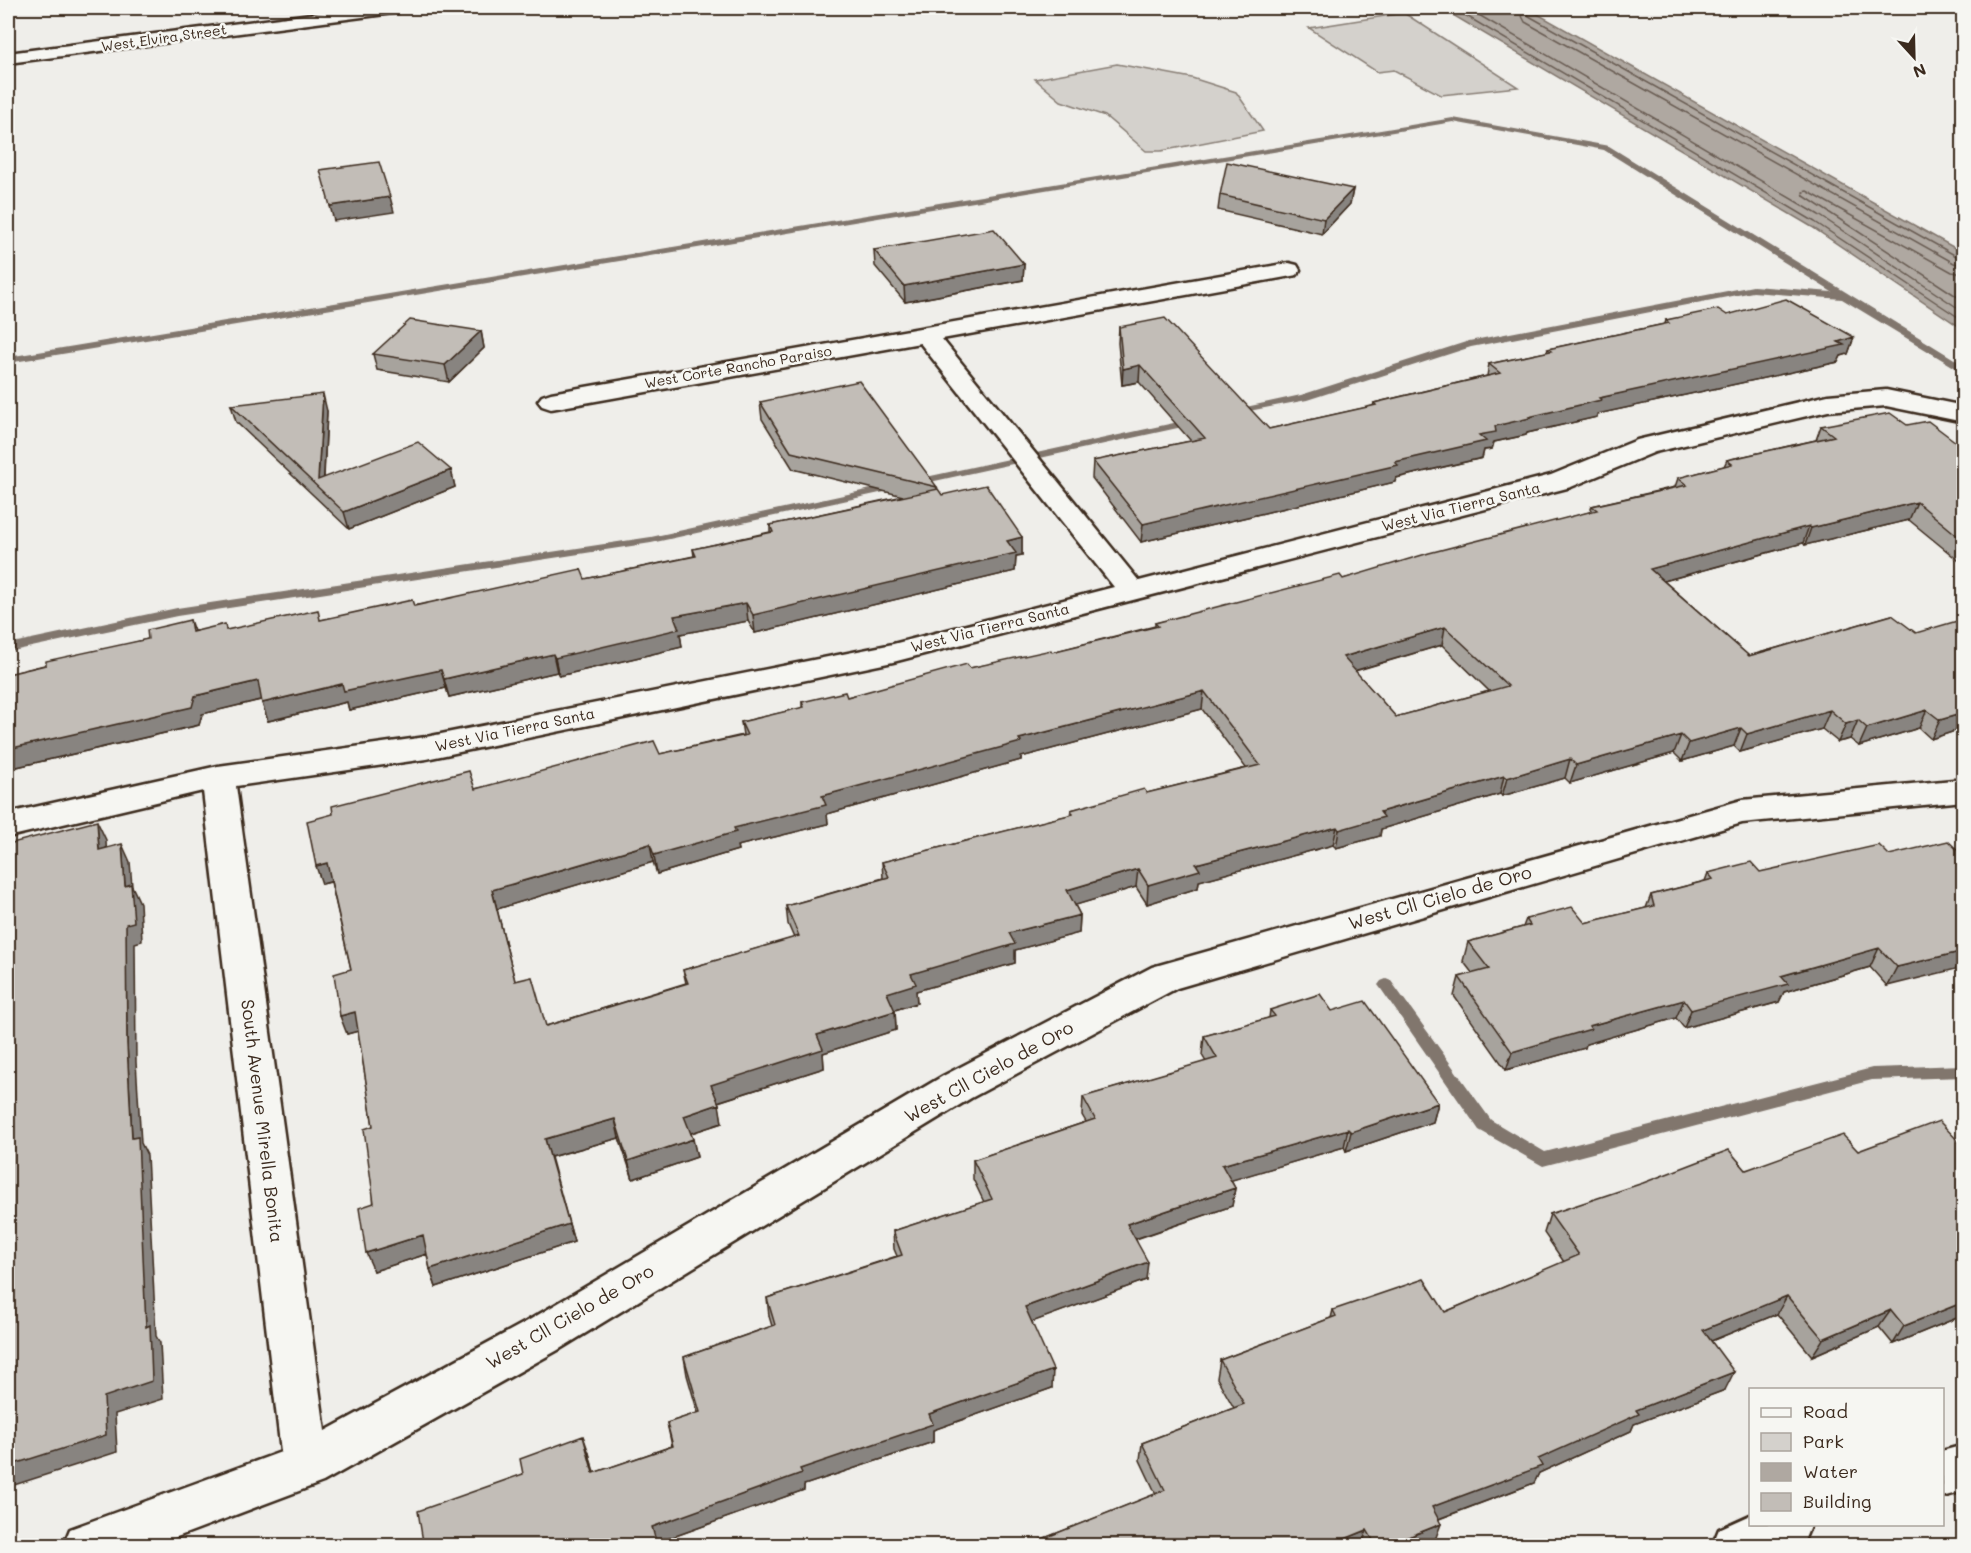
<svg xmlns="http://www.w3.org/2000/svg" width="1971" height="1553" font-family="Mali,sans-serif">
	<rect width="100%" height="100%" fill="#efeeea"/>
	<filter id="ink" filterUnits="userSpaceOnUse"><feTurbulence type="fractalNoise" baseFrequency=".0167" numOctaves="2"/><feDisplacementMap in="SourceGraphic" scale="12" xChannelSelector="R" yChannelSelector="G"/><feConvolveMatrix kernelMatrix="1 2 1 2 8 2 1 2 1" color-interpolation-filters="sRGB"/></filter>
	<g filter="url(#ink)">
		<!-- green -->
		<path fill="#d4d1cc" stroke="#887e75" stroke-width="1.5" d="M 1404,13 L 1518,87 L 1441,95 L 1394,70 L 1377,72 L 1309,28 Z
			M 1117,64 L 1192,78 L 1236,92 L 1263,131 L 1161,151 L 1146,151 L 1105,116 L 1061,101 L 1035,79 Z"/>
		<!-- water -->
		<path fill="#afa8a1" stroke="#81766d" stroke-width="1.5" d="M 1441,8 L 1527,8 L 1960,251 L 1964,253 L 1963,329 L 1812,227 Z"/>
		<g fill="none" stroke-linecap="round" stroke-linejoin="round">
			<!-- shore -->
			<path stroke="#695c52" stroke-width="1.5" d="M 1453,8 L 1815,222 L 1964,321
				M 1467,8 L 1819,215 L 1964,312
				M 1518,8 L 1525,22 L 1954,263 L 1964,265
				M 1525,8 L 1529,16 L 1958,257 L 1964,258
				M 1964,274 L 1952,272 L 1807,191 L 1803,192 L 1804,196 L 1964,301"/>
			<!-- stream -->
			<path fill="#81766d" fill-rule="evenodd" d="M 1453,118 L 1609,146 L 1964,365 L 1964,373 L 1842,299 L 1753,292 L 1471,347 L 1307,400 L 1228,415 L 1228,411 L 1301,395 L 1469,341 L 1753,286 L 1832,292 L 1604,150 L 1453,122 L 8,363 L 8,357 Z
				M 1192,419 L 1197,422 L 1196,424 L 651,543 L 177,616 L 8,652 L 8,644 L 177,608 L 651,537 Z
				M 1386,979 L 1391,981 L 1491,1120 L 1545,1152 L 1872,1068 L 1964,1065 L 1964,1077 L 1872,1080 L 1543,1166 L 1479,1130 L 1381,989 L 1378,985 L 1381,981 Z"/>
			<!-- street casing -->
			<g stroke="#3b2a1e" stroke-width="5">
				<path id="street" d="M 357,8 L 402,8 L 399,12 L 393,13 L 8,63 L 8,53 Z
					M 1289,263 L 1297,265 L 1300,270 L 1297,275 L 942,339 L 1139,581 L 1551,475 L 1637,440 L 1828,395 L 1886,390 L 1964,406 L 1964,422 L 1886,406 L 1828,411 L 1655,452 L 1571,487 L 893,662 L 426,759 L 236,786 L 325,1431 L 526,1322 L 943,1076 L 1152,967 L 1742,800 L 1964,779 L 1964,801 L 1742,823 L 1177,988 L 971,1098 L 558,1350 L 323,1482 L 153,1546 L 63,1546 L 70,1529 L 281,1452 L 203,791 L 8,837 L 8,813 L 218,766 L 426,737 L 893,644 L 1114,587 L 920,343 L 551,409 L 542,406 L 538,401 L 542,396 L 551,393 Z
					M 1964,1445 L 1964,1491 L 1942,1497 L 1942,1451 Z
					M 1750,1515 L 1750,1524 L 1811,1524 L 1804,1541 L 1793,1546 L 1712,1546 L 1719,1529 Z"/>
			</g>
			<!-- street -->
			<use href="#street" fill="#f6f6f2" fill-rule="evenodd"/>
		</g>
		<!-- wall -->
		<path fill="#a7a39d" stroke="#3b2a1e" stroke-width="1.5" fill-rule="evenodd" d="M 1353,189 L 1350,204 L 1322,234 L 1218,210 L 1220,195 Z
			M 874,250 L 1024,264 L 1023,280 L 905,302 L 875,266 Z
			M 1727,315 L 1854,337 L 1848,354 L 1841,356 L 1838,362 L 1597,414 L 1597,417 L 1527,433 L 1526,435 L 1494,442 L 1492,449 L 1484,450 L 1482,458 L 1396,478 L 1395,482 L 1141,542 L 1092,478 L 1093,461 L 1191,441 L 1139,382 L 1122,385 L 1118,343 L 1119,327 L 1269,429 L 1373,406 L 1374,403 L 1487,376 L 1489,364 L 1547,352 L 1548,349 L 1665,324 L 1666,320 Z
			M 481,331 L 484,348 L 449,382 L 377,370 L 373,354 Z
			M 760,402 L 937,487 L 937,489 L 942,495 L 1022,537 L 1022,555 L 1016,556 L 1015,571 L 755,633 L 748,621 L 680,634 L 682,647 L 559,676 L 557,672 L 449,697 L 446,688 L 349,710 L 347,702 L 268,721 L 261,700 L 202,714 L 199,725 L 8,769 L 8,674 L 148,639 L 190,620 L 194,631 L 227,630 L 321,620 L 585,579 L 694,556 L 693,549 L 770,532 L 770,525 L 903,496 L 793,469 L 762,419 Z
			M 231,405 L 327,411 L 324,478 L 451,470 L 455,487 L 349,529 L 236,422 Z
			M 1907,425 L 1964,448 L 1964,565 L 1909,520 L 1805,545 L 1803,543 L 1664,581 L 1749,656 L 1892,615 L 1964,728 L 1931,739 L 1919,728 L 1859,746 L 1850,739 L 1838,742 L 1822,729 L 1740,752 L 1734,746 L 1682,761 L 1674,753 L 1570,783 L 1565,778 L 1502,796 L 1500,794 L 1381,829 L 1380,836 L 1336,848 L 1333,845 L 1199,881 L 1198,888 L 1147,904 L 1136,887 L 1075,905 L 1080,915 L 1079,933 L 1015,950 L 1015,963 L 916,991 L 917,1003 L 895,1010 L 896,1030 L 823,1053 L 824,1068 L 718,1102 L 722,1123 L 691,1133 L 697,1157 L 633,1179 L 619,1138 L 551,1157 L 574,1242 L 436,1287 L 430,1269 L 427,1254 L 374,1271 L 373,1126 L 358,1031 L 347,1034 L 351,969 L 331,882 L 322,884 L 475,789 L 660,754 L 743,735 L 741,722 L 802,708 L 802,702 L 847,697 L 970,668 L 1052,652 L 1155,626 L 1155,623 L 1343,579 L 1590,512 L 1592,506 L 1675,487 L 1678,478 L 1724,466 L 1727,460 L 1816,440 L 1821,426 ZM 1442,645 L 1489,691 L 1396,717 L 1355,671 ZM 1202,709 L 1246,768 L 1147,793 L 1071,810 L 1070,815 L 882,862 L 883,878 L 786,906 L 788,924 L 794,938 L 683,970 L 686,983 L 546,1026 L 515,981 L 497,909 L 653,862 L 657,874 L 738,850 L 737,846 L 828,824 L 827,814 L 1021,760 L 1021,757 Z
			M 1889,855 L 1964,856 L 1887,986 L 1870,967 L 1784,992 L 1779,1002 L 1684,1028 L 1676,1018 L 1586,1044 L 1585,1048 L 1506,1070 L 1454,996 L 1459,977 L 1473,974 L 1463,961 L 1468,942 L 1523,927 L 1526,919 L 1585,923 L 1646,908 L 1651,895 L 1705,881 L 1708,873 L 1760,872 Z
			M 1270,1010 L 1332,1011 L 1438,1103 L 1433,1122 L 1346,1151 L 1344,1147 L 1231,1180 L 1235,1188 L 1232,1206 L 1136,1239 L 1146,1280 L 1031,1322 L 1052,1388 L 933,1430 L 933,1442 L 804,1485 L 804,1490 L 656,1543 L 423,1542 L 589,1453 L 594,1473 L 672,1446 L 667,1423 L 698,1413 L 687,1375 L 684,1357 L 772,1326 L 769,1316 L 767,1298 L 897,1256 L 894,1249 L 893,1231 L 984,1202 L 973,1179 L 973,1160 L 1086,1122 L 1082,1115 L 1083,1097 L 1206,1062 L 1202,1055 L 1204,1036 L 1269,1018 Z
			M 1964,1147 L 1964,1315 L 1893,1344 L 1879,1327 L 1812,1356 L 1777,1314 L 1711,1341 L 1725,1390 L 1634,1424 L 1631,1431 L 1539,1473 L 1534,1483 L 1439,1519 L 1435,1540 L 1422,1545 L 1027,1545 L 1156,1494 L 1140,1460 L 1142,1443 L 1234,1408 L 1217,1378 L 1220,1360 L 1331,1318 L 1333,1310 L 1445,1312 L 1564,1262 L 1544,1233 L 1550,1214 L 1746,1170 L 1858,1151 Z"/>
		<!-- shaded-wall -->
		<path fill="#888480" stroke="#3b2a1e" stroke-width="1.5" d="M 1353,189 L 1350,204 L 1322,234 L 1324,219 Z
			M 390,197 L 394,212 L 334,221 L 330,206 Z
			M 1024,264 L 1023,280 L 905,302 L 904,286 Z
			M 481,331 L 484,348 L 449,382 L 445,365 Z
			M 1854,337 L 1848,354 L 1841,356 L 1838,362 L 1597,414 L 1597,417 L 1527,433 L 1526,435 L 1494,442 L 1492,449 L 1484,450 L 1482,458 L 1396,478 L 1395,482 L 1141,542 L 1143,524 L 1479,435 L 1495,426 L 1599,398 Z
			M 1140,365 L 1139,382 L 1122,385 L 1123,369 Z
			M 323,394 L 327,411 L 323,492 L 318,480 Z
			M 451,470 L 455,487 L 349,529 L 344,512 Z
			M 1917,502 L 1909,520 L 1805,545 L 1811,528 Z
			M 1809,526 L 1803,543 L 1645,586 L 1650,569 Z
			M 1022,537 L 1022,555 L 1016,556 L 1015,571 L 755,633 L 753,615 L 1007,541 Z
			M 746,603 L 748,621 L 680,634 L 682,647 L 559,676 L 555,658 L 674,616 Z
			M 1445,627 L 1442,645 L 1340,675 L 1343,657 Z
			M 553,654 L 557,672 L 449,697 L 444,679 Z
			M 441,670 L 446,688 L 349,710 L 347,702 L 268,721 L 262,703 L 342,684 Z
			M 258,681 L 264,699 L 202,714 L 199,725 L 8,769 L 8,749 L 195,696 Z
			M 1204,691 L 1202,709 L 1021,757 L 1021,760 L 827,814 L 828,824 L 737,846 L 738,850 L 657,874 L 654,855 L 822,796 L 1019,739 Z
			M 1830,710 L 1822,729 L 1740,752 L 1747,734 Z
			M 1927,710 L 1919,728 L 1859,746 L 1867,728 Z
			M 1964,713 L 1964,728 L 1931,739 L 1940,720 Z
			M 1858,720 L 1850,739 L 1838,742 L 1846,724 Z
			M 1741,728 L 1734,746 L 1682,761 L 1689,743 Z
			M 1681,735 L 1674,753 L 1570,783 L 1576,765 Z
			M 1570,759 L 1565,778 L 1502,796 L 1507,778 Z
			M 1504,776 L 1500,794 L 1381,829 L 1380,836 L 1336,848 L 1339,830 L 1380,812 Z
			M 97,821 L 106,840 L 107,868 L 99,850 Z
			M 1337,827 L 1333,845 L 1199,881 L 1198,888 L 1147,904 L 1148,885 L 1196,864 Z
			M 122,844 L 130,862 L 132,886 L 140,903 L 142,941 L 135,943 L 136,1062 L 141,1143 L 147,1155 L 156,1336 L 160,1343 L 163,1399 L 115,1414 L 117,1452 L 8,1487 L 8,1466 L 104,1397 L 146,1327 L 132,1138 L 127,1044 L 125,886 Z
			M 650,844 L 653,862 L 497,909 L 492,890 Z
			M 327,863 L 333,881 L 322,884 L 316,866 Z
			M 1138,869 L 1136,887 L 1066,908 L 1067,890 Z
			M 1080,915 L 1079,933 L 1015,950 L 1015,963 L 916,991 L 917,1003 L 888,1012 L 887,993 L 911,974 L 1009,933 Z
			M 1879,948 L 1870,967 L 1784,992 L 1779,1002 L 1684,1028 L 1691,1010 L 1781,976 Z
			M 1964,951 L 1964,967 L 1887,986 L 1897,967 Z
			M 1684,1000 L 1676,1018 L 1586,1044 L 1585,1048 L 1506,1070 L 1512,1052 L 1589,1026 Z
			M 895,1011 L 896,1030 L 823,1053 L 824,1068 L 714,1103 L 711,1085 L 817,1035 Z
			M 355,1012 L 362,1030 L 347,1034 L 340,1016 Z
			M 1438,1103 L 1433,1122 L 1346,1151 L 1351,1132 Z
			M 719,1104 L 722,1123 L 688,1134 L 684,1116 Z
			M 615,1119 L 619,1138 L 550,1157 L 545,1139 Z
			M 1348,1129 L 1344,1147 L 1219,1184 L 1222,1165 Z
			M 693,1139 L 697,1157 L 633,1179 L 628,1161 Z
			M 1235,1188 L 1232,1206 L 1126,1242 L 1127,1224 Z
			M 569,1224 L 574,1242 L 436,1287 L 430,1269 Z
			M 423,1235 L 430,1253 L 374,1271 L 366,1253 Z
			M 1148,1262 L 1146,1280 L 1024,1325 L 1025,1307 Z
			M 1787,1296 L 1777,1314 L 1694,1348 L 1703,1330 Z
			M 1964,1302 L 1964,1315 L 1893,1344 L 1904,1326 Z
			M 1891,1310 L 1879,1327 L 1812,1356 L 1823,1339 Z
			M 1053,1370 L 1052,1388 L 933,1430 L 933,1442 L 804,1485 L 804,1490 L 656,1543 L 652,1527 L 800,1469 L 929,1414 Z
			M 1734,1372 L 1725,1390 L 1634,1424 L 1631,1431 L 1539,1473 L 1534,1483 L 1425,1524 L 1432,1507 L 1538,1459 L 1636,1410 Z
			M 583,1436 L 589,1453 L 598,1490 L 593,1473 Z
			M 1441,1524 L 1435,1540 L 1422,1545 L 1388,1545 Z
			M 1367,1530 L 1362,1545 L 1330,1545 Z"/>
		<!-- building -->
		<path fill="#c2bdb7" stroke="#3b2a1e" stroke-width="1.5" fill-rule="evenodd" d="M 379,162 L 390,197 L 330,206 L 320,170 Z
			M 1227,162 L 1353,189 L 1324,219 L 1220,195 Z
			M 994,229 L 1024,264 L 904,286 L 874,250 Z
			M 1786,299 L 1854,337 L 1838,342 L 1844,345 L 1599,398 L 1601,400 L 1529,417 L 1530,418 L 1495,426 L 1496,432 L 1479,435 L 1486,441 L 1395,462 L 1398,465 L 1143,524 L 1093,461 L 1205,438 L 1140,365 L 1123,369 L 1119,327 L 1165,318 L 1269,429 L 1376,405 L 1374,403 L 1500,373 L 1489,364 L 1551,351 L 1548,349 L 1669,323 L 1666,320 L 1718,309 L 1727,315 Z
			M 410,320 L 481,331 L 445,365 L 373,354 Z
			M 859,381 L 937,487 L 791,452 L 760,402 Z
			M 323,394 L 318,480 L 418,442 L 451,470 L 344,512 L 231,405 Z
			M 1890,413 L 1907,425 L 1928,421 L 1964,448 L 1964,541 L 1917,502 L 1811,528 L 1809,526 L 1650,569 L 1749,656 L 1892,615 L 1916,633 L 1964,619 L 1964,713 L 1940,720 L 1927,710 L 1867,728 L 1858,720 L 1846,724 L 1830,710 L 1747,734 L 1741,728 L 1689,743 L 1681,735 L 1576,765 L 1570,759 L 1507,778 L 1504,776 L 1380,812 L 1384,817 L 1339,830 L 1337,827 L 1196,864 L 1200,870 L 1148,885 L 1138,869 L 1067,890 L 1080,915 L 1009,933 L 1015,944 L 911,974 L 916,984 L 887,993 L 895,1011 L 817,1035 L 823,1049 L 711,1085 L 719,1104 L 684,1116 L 693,1139 L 628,1161 L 615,1119 L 545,1139 L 569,1224 L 430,1269 L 423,1235 L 366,1253 L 359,1208 L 374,1203 L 364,1129 L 373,1126 L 355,1012 L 340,1016 L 334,974 L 351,969 L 327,863 L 316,866 L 307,821 L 333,814 L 332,806 L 469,771 L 475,789 L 654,741 L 660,754 L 747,735 L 741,722 L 804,707 L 802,702 L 845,692 L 847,697 L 967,664 L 970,668 L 1051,650 L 1052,652 L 1158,626 L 1155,623 L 1340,575 L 1343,579 L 1429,553 L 1597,510 L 1592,506 L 1687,485 L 1678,478 L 1732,464 L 1727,460 L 1834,436 L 1821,426 ZM 1445,627 L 1508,686 L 1396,717 L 1343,657 ZM 1204,691 L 1260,765 L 1147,793 L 1144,789 L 1071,810 L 1073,814 L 882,862 L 889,877 L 786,906 L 799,936 L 683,970 L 688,983 L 546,1026 L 532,977 L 515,981 L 492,890 L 650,844 L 654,855 L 736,832 L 734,828 L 826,805 L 822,796 L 1021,742 L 1019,739 Z
			M 986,485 L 1022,537 L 1007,541 L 1016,553 L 753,615 L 746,603 L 674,616 L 679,629 L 555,658 L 553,654 L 444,679 L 441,670 L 344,691 L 342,684 L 262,703 L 258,681 L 195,696 L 192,707 L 8,749 L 8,674 L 46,665 L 46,661 L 148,639 L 147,630 L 190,620 L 192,632 L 225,624 L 226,630 L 318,610 L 320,620 L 412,600 L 414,606 L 581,569 L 585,579 L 696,556 L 693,549 L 773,532 L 770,525 L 938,489 L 942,495 Z
			M 97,821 L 99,850 L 122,844 L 125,886 L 131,884 L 134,922 L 126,924 L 127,1044 L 132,1138 L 138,1137 L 146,1327 L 150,1325 L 152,1381 L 104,1397 L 106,1435 L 8,1466 L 8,844 Z
			M 1948,841 L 1964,856 L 1964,951 L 1897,967 L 1879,948 L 1781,976 L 1788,984 L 1691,1010 L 1684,1000 L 1589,1026 L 1591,1029 L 1512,1052 L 1459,977 L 1489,969 L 1468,942 L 1530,925 L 1526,919 L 1572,907 L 1585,923 L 1654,906 L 1651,895 L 1713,879 L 1708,873 L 1751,862 L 1760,872 L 1879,845 L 1889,855 Z
			M 1320,994 L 1332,1011 L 1365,1001 L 1438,1103 L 1351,1132 L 1348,1129 L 1222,1165 L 1235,1188 L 1127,1224 L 1148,1262 L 1025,1307 L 1053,1370 L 929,1414 L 933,1424 L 800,1469 L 802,1473 L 652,1527 L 657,1545 L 415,1545 L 423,1542 L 418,1511 L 523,1474 L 520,1459 L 583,1436 L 593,1473 L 673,1446 L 667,1423 L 700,1412 L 684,1357 L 775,1325 L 767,1298 L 902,1255 L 893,1231 L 992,1199 L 973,1160 L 1095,1119 L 1083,1097 L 1217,1058 L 1204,1036 L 1275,1016 L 1270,1010 Z
			M 1939,1121 L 1964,1147 L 1964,1302 L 1904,1326 L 1891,1310 L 1823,1339 L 1787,1296 L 1703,1330 L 1734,1372 L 1636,1410 L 1639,1414 L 1538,1459 L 1542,1466 L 1432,1507 L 1441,1524 L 1388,1545 L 1376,1545 L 1367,1530 L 1330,1545 L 1027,1545 L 1165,1490 L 1142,1443 L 1244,1404 L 1220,1360 L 1336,1316 L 1333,1310 L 1424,1279 L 1445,1312 L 1579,1255 L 1550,1214 L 1643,1183 L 1729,1150 L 1746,1170 L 1843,1135 L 1858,1151 Z"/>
	</g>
	<g text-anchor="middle" stroke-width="5" stroke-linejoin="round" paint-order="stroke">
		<!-- far-street labels -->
		<g font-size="14" fill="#3b2a1e" stroke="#f6f6f2">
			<text transform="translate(164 38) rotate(-8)" y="5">West Elvira Street</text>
			<text transform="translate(738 367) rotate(-10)" y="5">West Corte Rancho Paraiso</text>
		</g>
		<!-- street labels -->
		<g font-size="15" fill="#3b2a1e" stroke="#f6f6f2">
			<text transform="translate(1461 507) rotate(-14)" y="5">West Via Tierra Santa</text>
			<text transform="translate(990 628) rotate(-14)" y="5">West Via Tierra Santa</text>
			<text transform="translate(515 730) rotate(-12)" y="5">West Via Tierra Santa</text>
		</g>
		<!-- near-street labels -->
		<g font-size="18" fill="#3b2a1e" stroke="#f6f6f2">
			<text transform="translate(1440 898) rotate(-16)" y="6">West Cll Cielo de Oro</text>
			<text transform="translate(989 1072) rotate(-29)" y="6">West Cll Cielo de Oro</text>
			<text transform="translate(262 1121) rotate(83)" y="6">South Avenue Mirella Bonita</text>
			<text transform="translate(570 1317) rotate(-30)" y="6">West Cll Cielo de Oro</text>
		</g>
	</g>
	<!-- margin -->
	<rect width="1971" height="1553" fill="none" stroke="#f6f6f2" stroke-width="30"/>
	<rect x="15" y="15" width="1941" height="1523" fill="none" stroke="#3b2a1e" stroke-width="2" filter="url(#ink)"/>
	<!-- legend -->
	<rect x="1749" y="1388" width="195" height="138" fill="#f6f6f2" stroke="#aba49d" stroke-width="1.5"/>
	<rect x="1761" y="1408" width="30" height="9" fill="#f6f6f2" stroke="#aba49d" stroke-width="1.5"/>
	<text x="1803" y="1418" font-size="18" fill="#3b2a1e">Road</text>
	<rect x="1761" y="1433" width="30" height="18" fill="#d4d1cc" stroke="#aba49d" stroke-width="1.5"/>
	<text x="1803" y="1448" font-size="18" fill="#3b2a1e">Park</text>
	<rect x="1761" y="1463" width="30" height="18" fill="#afa8a1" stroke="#aba49d" stroke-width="1.5"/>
	<text x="1803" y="1478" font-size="18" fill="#3b2a1e">Water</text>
	<rect x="1761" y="1493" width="30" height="18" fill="#c2bdb7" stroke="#aba49d" stroke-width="1.5"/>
	<text x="1803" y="1508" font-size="18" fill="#3b2a1e">Building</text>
	<!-- north arrow -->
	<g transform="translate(1914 57) rotate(158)" stroke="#f6f6f2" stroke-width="4.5" paint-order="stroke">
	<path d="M0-4.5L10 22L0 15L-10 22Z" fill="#3b2a1e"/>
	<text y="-9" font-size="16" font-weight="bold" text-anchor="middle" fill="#3b2a1e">N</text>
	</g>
</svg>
